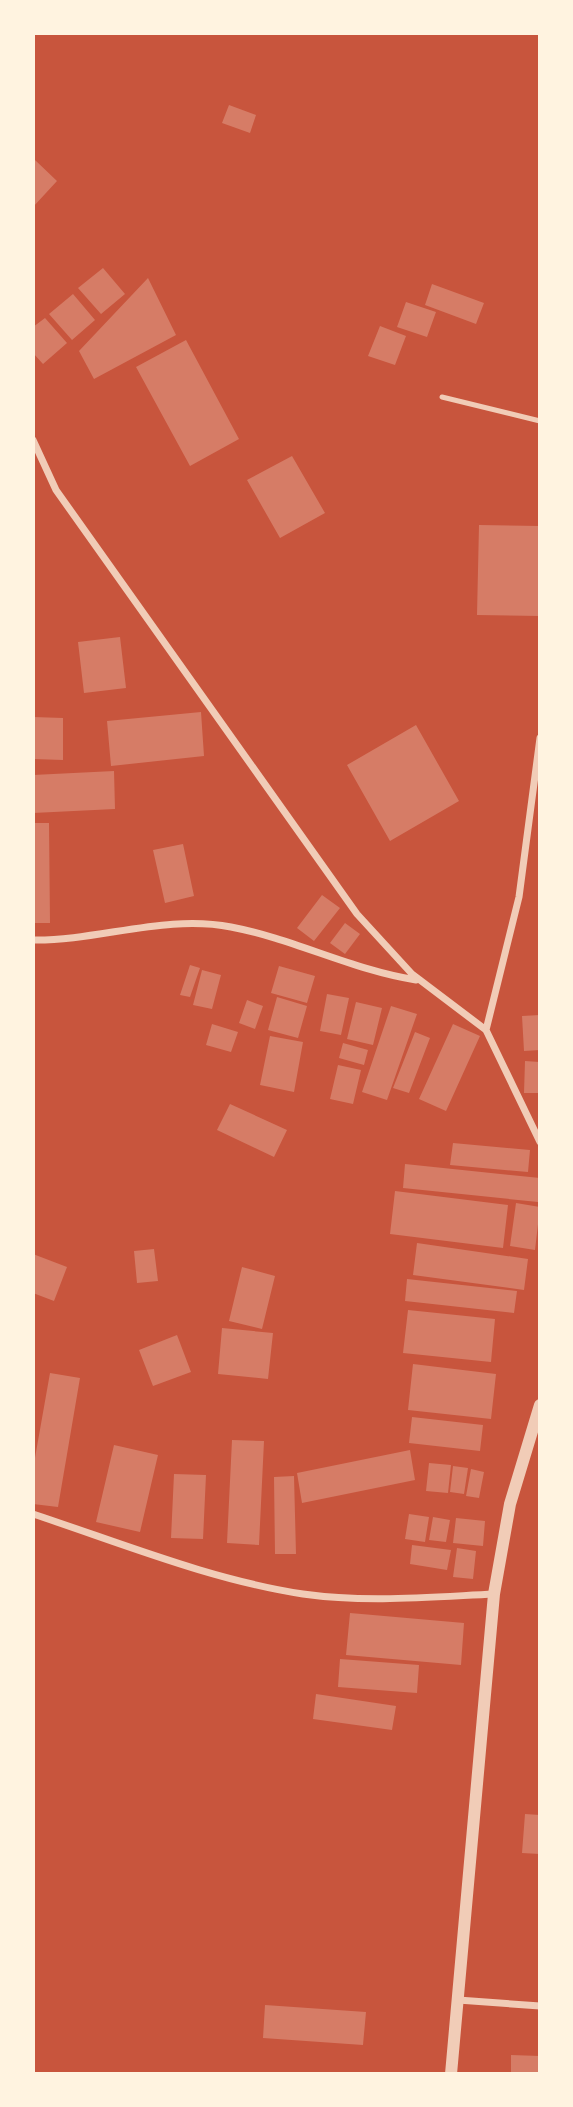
<svg xmlns="http://www.w3.org/2000/svg" width="573" height="2107" font-family="Quicksand,sans-serif">
	<rect width="100%" height="100%" fill="#c8553d"/>
	<!-- building -->
	<path fill="#d67c66" d="M 229,105 L 256,115 L 250,133 L 222,123 Z
		M 35,160 L 57,181 L 33,207 L 33,161 Z
		M 103,268 L 125,294 L 101,314 L 78,288 Z
		M 148,278 L 176,335 L 94,379 L 79,351 Z
		M 432,284 L 484,303 L 476,324 L 425,305 Z
		M 73,294 L 95,320 L 72,340 L 49,314 Z
		M 406,302 L 436,312 L 427,337 L 397,327 Z
		M 45,318 L 67,343 L 43,364 L 33,353 L 33,327 Z
		M 380,326 L 406,336 L 395,365 L 368,356 Z
		M 186,340 L 239,439 L 190,466 L 136,367 Z
		M 292,456 L 325,513 L 280,538 L 247,480 Z
		M 479,525 L 540,526 L 540,616 L 477,615 Z
		M 120,637 L 126,688 L 84,693 L 78,642 Z
		M 201,712 L 204,756 L 111,766 L 107,721 Z
		M 33,717 L 63,718 L 63,760 L 33,759 Z
		M 416,725 L 459,801 L 390,841 L 347,765 Z
		M 114,771 L 115,809 L 33,813 L 33,775 Z
		M 33,823 L 49,823 L 50,923 L 33,923 Z
		M 183,844 L 194,896 L 165,903 L 153,850 Z
		M 322,895 L 340,908 L 314,941 L 297,928 Z
		M 345,923 L 360,934 L 345,954 L 330,943 Z
		M 190,965 L 200,968 L 190,997 L 180,995 Z
		M 279,966 L 315,976 L 307,1003 L 271,993 Z
		M 202,970 L 221,975 L 212,1009 L 193,1005 Z
		M 327,994 L 349,998 L 341,1035 L 320,1031 Z
		M 277,997 L 307,1006 L 298,1038 L 268,1030 Z
		M 247,1000 L 263,1006 L 255,1029 L 239,1023 Z
		M 356,1002 L 382,1008 L 373,1045 L 347,1039 Z
		M 391,1006 L 417,1014 L 387,1100 L 362,1092 Z
		M 540,1015 L 540,1050 L 524,1051 L 522,1016 Z
		M 212,1024 L 238,1032 L 231,1052 L 206,1045 Z
		M 453,1024 L 480,1036 L 446,1111 L 419,1099 Z
		M 415,1032 L 430,1038 L 409,1093 L 393,1088 Z
		M 270,1036 L 303,1042 L 294,1092 L 260,1085 Z
		M 343,1043 L 368,1050 L 364,1065 L 339,1058 Z
		M 525,1061 L 540,1062 L 540,1093 L 524,1093 Z
		M 338,1065 L 361,1070 L 353,1104 L 330,1099 Z
		M 230,1104 L 287,1130 L 274,1157 L 217,1130 Z
		M 453,1143 L 530,1150 L 528,1172 L 450,1165 Z
		M 405,1164 L 540,1178 L 538,1202 L 403,1188 Z
		M 395,1191 L 508,1205 L 503,1248 L 390,1234 Z
		M 516,1203 L 540,1207 L 535,1250 L 510,1246 Z
		M 417,1243 L 528,1259 L 524,1290 L 413,1275 Z
		M 154,1249 L 158,1281 L 137,1283 L 134,1251 Z
		M 33,1254 L 67,1267 L 54,1301 L 33,1293 Z
		M 242,1267 L 275,1276 L 262,1329 L 229,1321 Z
		M 407,1279 L 517,1291 L 514,1313 L 405,1301 Z
		M 408,1310 L 495,1319 L 491,1362 L 403,1353 Z
		M 222,1328 L 273,1333 L 268,1379 L 218,1374 Z
		M 177,1335 L 191,1372 L 153,1386 L 139,1350 Z
		M 413,1364 L 496,1374 L 491,1419 L 408,1410 Z
		M 50,1373 L 80,1378 L 58,1507 L 33,1504 L 33,1469 Z
		M 412,1417 L 483,1425 L 480,1451 L 409,1443 Z
		M 232,1440 L 264,1441 L 259,1545 L 227,1543 Z
		M 114,1445 L 158,1455 L 140,1532 L 96,1522 Z
		M 410,1450 L 415,1480 L 302,1503 L 297,1473 Z
		M 429,1463 L 451,1465 L 448,1493 L 426,1491 Z
		M 453,1466 L 468,1468 L 464,1494 L 450,1492 Z
		M 471,1469 L 484,1472 L 479,1498 L 466,1496 Z
		M 174,1474 L 206,1475 L 203,1539 L 171,1538 Z
		M 294,1476 L 296,1554 L 275,1554 L 274,1477 Z
		M 409,1514 L 429,1517 L 425,1542 L 405,1539 Z
		M 433,1517 L 450,1520 L 446,1542 L 429,1540 Z
		M 456,1518 L 485,1521 L 483,1546 L 453,1543 Z
		M 412,1545 L 451,1550 L 447,1570 L 410,1564 Z
		M 457,1548 L 476,1551 L 473,1579 L 453,1577 Z
		M 350,1613 L 464,1623 L 461,1665 L 346,1655 Z
		M 340,1659 L 419,1665 L 417,1693 L 338,1687 Z
		M 316,1694 L 396,1706 L 392,1730 L 313,1719 Z
		M 525,1814 L 540,1815 L 540,1854 L 522,1853 Z
		M 265,2005 L 366,2012 L 363,2045 L 263,2038 Z
		M 511,2055 L 540,2056 L 540,2074 L 511,2074 Z"/>
	<g fill="none" stroke-linecap="round" stroke-linejoin="round">
		<!-- service -->
		<path stroke="#f1ccb7" stroke-width="5" d="M 442,397 L 540,421"/>
		<!-- minor -->
		<path stroke="#f1ccb7" stroke-width="7" d="M 33,440 L 56,490 L 357,914 L 412,974 L 486,1030 L 540,1142
			M 33,940 C 98,941 166,914 231,927 C 294,939 352,970 416,980
			M 486,1030 L 519,897 L 540,738
			M 33,1514 C 121,1543 211,1580 303,1594 C 366,1603 431,1597 494,1594
			M 458,2000 L 540,2006"/>
		<!-- tertiary -->
		<path stroke="#f1ccb7" stroke-width="12" d="M 451,2074 L 494,1594 L 510,1504 L 540,1405"/>
	</g>
	<!-- border -->
	<rect width="573" height="2107" fill="none" stroke="#fff3e0" stroke-width="70"/>
</svg>
